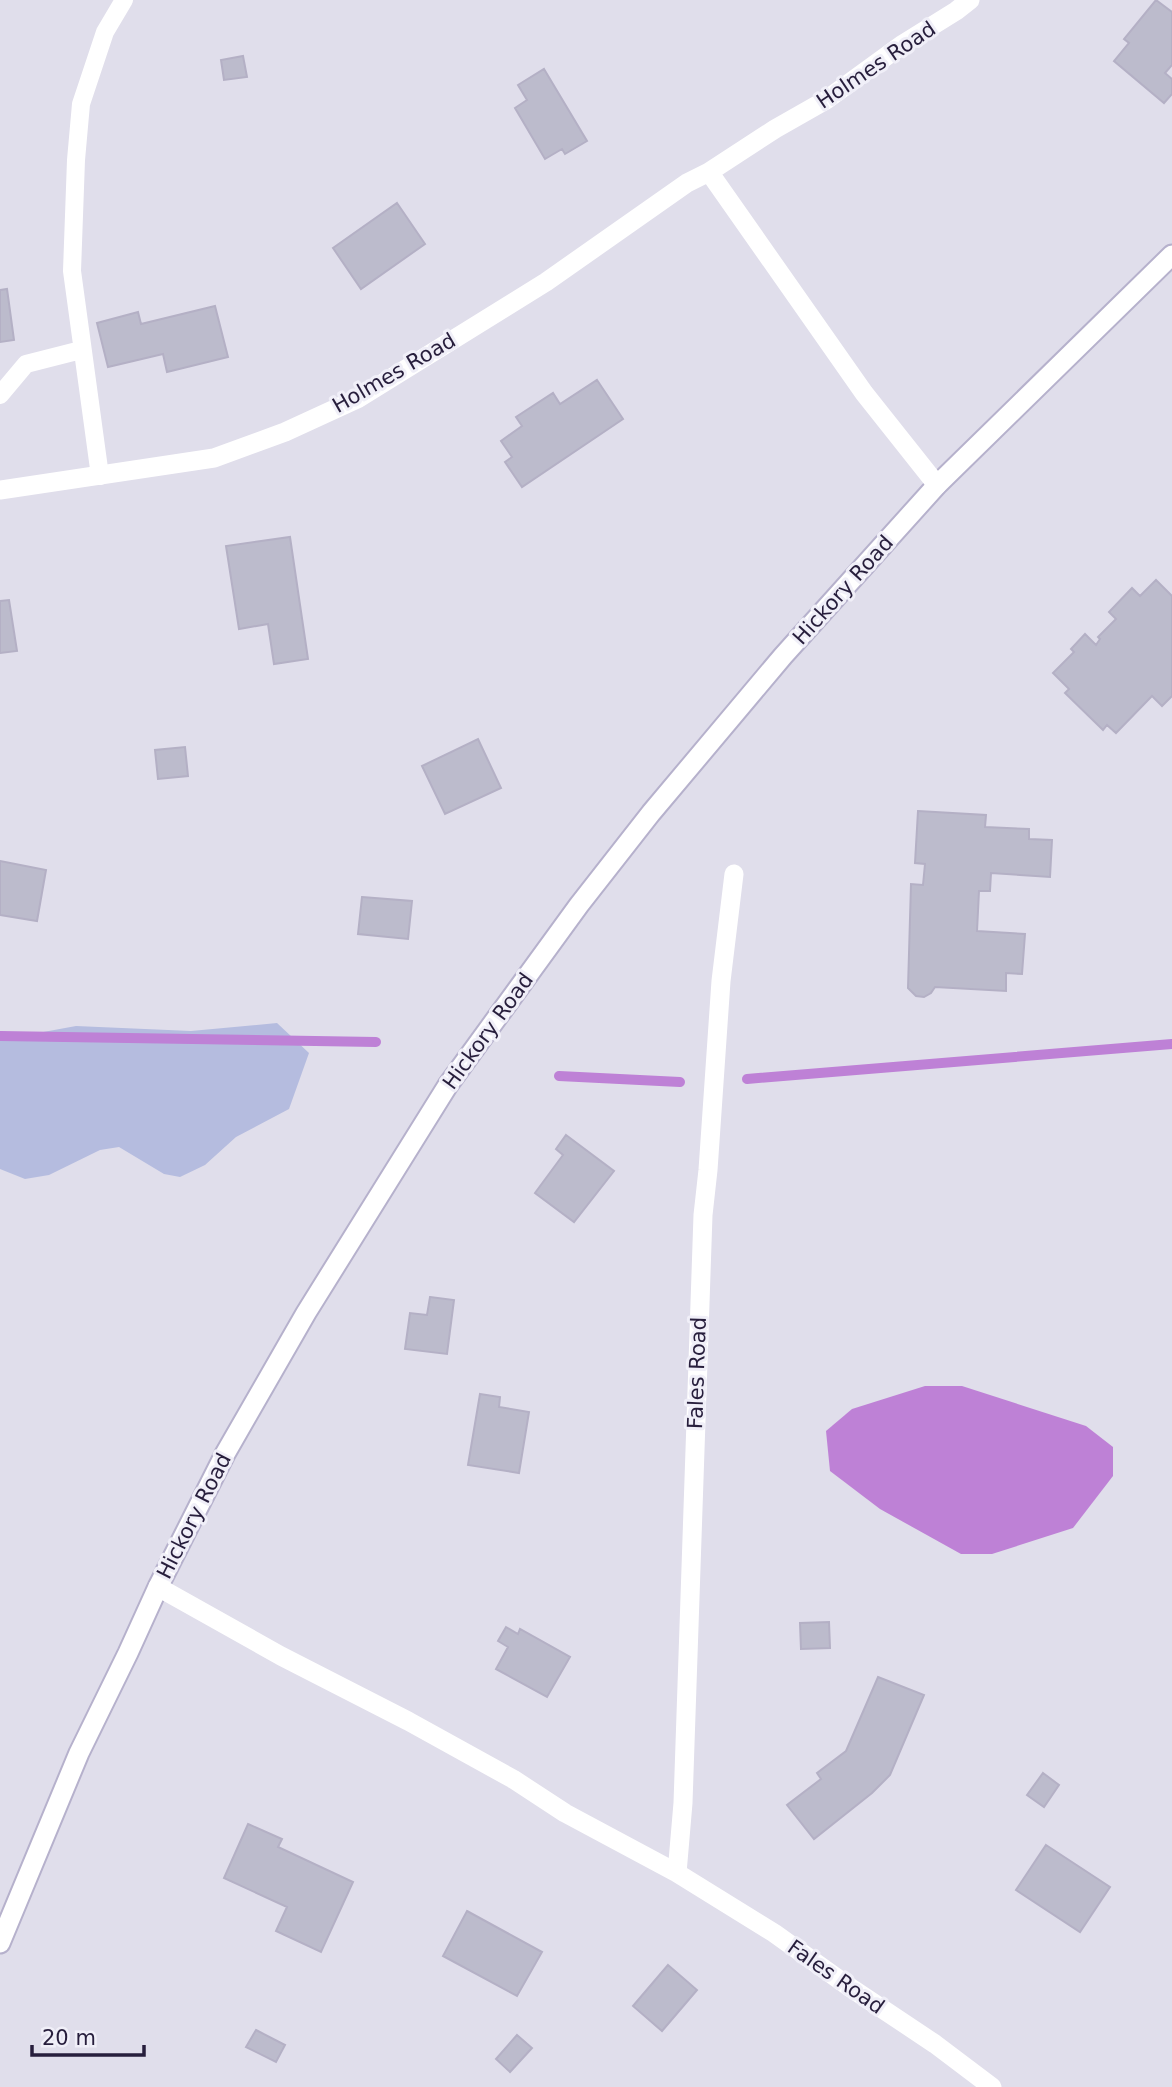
<svg xmlns="http://www.w3.org/2000/svg" width="1172" height="2087" font-family="'DejaVu Sans',sans-serif">
	<rect width="100%" height="100%" fill="#e0deeb"/>
	<!-- green -->
	<path fill="#b5bcdf" d="M 277,1023 L 309,1053 L 289,1109 L 236,1137 L 205,1165 L 180,1177 L 164,1174 L 119,1147 L 100,1150 L 49,1175 L 25,1179 L 0,1169 L 0,1031 L 27,1035 L 76,1026 L 191,1031 Z"/>
	<!-- water -->
	<path fill="#be81d6" d="M 925,1386 L 962,1386 L 1086,1426 L 1113,1447 L 1113,1476 L 1073,1528 L 992,1554 L 961,1554 L 880,1509 L 830,1471 L 826,1431 L 852,1409 Z"/>
	<g fill="none" stroke-linecap="round" stroke-linejoin="round">
		<!-- stream -->
		<path stroke="#be81d6" stroke-width="10" d="M 0,1036 L 376,1042
			M 559,1076 L 680,1082
			M 747,1079 L 1172,1044"/>
	</g>
	<!-- building -->
	<path fill="#bcbbcc" stroke="#b4b0c5" stroke-width="2" d="M 1156,0 L 1172,12 L 1172,65 L 1165,73 L 1172,79 L 1172,94 L 1164,103 L 1114,61 L 1129,43 L 1124,39 Z
		M 243,56 L 247,77 L 224,80 L 221,60 Z
		M 544,69 L 587,141 L 565,154 L 562,149 L 545,159 L 515,108 L 527,100 L 518,85 Z
		M 397,203 L 425,244 L 361,289 L 333,248 Z
		M 7,289 L 14,340 L 0,342 L 0,290 Z
		M 215,306 L 228,357 L 167,372 L 163,354 L 108,367 L 97,323 L 138,312 L 141,324 Z
		M 597,380 L 623,419 L 522,487 L 505,462 L 512,457 L 501,441 L 522,426 L 516,417 L 553,393 L 560,404 Z
		M 290,537 L 308,659 L 274,664 L 268,624 L 239,629 L 226,546 Z
		M 1156,580 L 1172,596 L 1172,696 L 1162,706 L 1152,696 L 1116,733 L 1107,725 L 1103,730 L 1065,693 L 1069,689 L 1053,673 L 1074,652 L 1071,649 L 1085,634 L 1096,645 L 1100,639 L 1098,637 L 1116,619 L 1109,612 L 1132,588 L 1140,596 Z
		M 9,600 L 17,651 L 0,653 L 0,601 Z
		M 478,739 L 501,788 L 445,814 L 422,766 Z
		M 185,747 L 188,776 L 158,779 L 155,750 Z
		M 918,811 L 986,815 L 985,827 L 1029,829 L 1029,839 L 1052,840 L 1050,877 L 991,873 L 990,891 L 979,891 L 977,931 L 1025,934 L 1022,974 L 1006,973 L 1006,991 L 935,987 L 931,993 L 924,997 L 916,996 L 908,988 L 911,884 L 923,885 L 925,864 L 915,863 Z
		M 0,861 L 46,870 L 37,921 L 0,915 Z
		M 362,897 L 412,901 L 408,939 L 358,934 Z
		M 566,1135 L 614,1171 L 574,1222 L 535,1193 L 563,1155 L 556,1149 Z
		M 430,1297 L 454,1300 L 447,1354 L 405,1349 L 410,1313 L 427,1315 Z
		M 480,1394 L 500,1397 L 499,1407 L 529,1412 L 519,1473 L 468,1465 Z
		M 829,1622 L 830,1648 L 801,1649 L 800,1623 Z
		M 506,1627 L 518,1634 L 520,1629 L 570,1657 L 547,1697 L 496,1669 L 508,1647 L 498,1641 Z
		M 878,1677 L 924,1695 L 890,1775 L 872,1793 L 814,1839 L 787,1805 L 821,1779 L 817,1773 L 846,1751 Z
		M 1043,1773 L 1059,1785 L 1044,1807 L 1027,1795 Z
		M 248,1824 L 282,1839 L 278,1847 L 353,1882 L 321,1952 L 276,1931 L 287,1907 L 224,1878 Z
		M 1046,1845 L 1110,1887 L 1080,1932 L 1016,1890 Z
		M 467,1911 L 542,1952 L 517,1996 L 443,1956 Z
		M 668,1965 L 697,1990 L 662,2031 L 633,2006 Z
		M 256,2030 L 285,2045 L 276,2062 L 246,2047 Z
		M 517,2035 L 532,2048 L 510,2072 L 496,2059 Z"/>
	<g fill="none" stroke-linecap="round" stroke-linejoin="round">
		<!-- secondary casing -->
		<g stroke="#b6b1cc" stroke-width="23">
			<path id="secondary" d="M 0,1943 L 79,1753 L 128,1653 L 158,1587 L 225,1454 L 306,1313 L 448,1085 L 579,905 L 651,813 L 783,656 L 937,485 L 1172,255"/>
		</g>
		<!-- service -->
		<path stroke="#fff" stroke-width="18" d="M 0,395 L 26,364 L 81,350
			M 100,476 L 72,271 L 76,160 L 81,104 L 105,32 L 124,0"/>
		<!-- minor -->
		<path stroke="#fff" stroke-width="19" d="M 158,1587 L 281,1656 L 408,1721 L 513,1779 L 565,1813 L 677,1873 L 774,1933 L 848,1986 L 935,2044 L 992,2087
			M 677,1873 L 683,1803 L 703,1215 L 708,1170 L 721,981 L 734,874"/>
		<!-- tertiary -->
		<path stroke="#fff" stroke-width="19" d="M 709,172 L 864,393 L 937,485
			M 0,490 L 214,458 L 285,432 L 359,398 L 546,282 L 687,183 L 709,172 L 775,129 L 826,100 L 903,44 L 956,11 L 970,0"/>
		<!-- secondary -->
		<use href="#secondary" stroke="#fff" stroke-width="19"/>
	</g>
	<g text-anchor="middle" stroke-width="6" stroke-linejoin="round" paint-order="stroke">
		<!-- street labels -->
		<g font-size="21" fill="#271e3c" stroke="#f0eff8">
			<text transform="translate(876 65) rotate(-34)" y="7">Holmes Road</text>
			<text transform="translate(394 373) rotate(-30)" y="7">Holmes Road</text>
			<text transform="translate(843 590) rotate(-48)" y="7">Hickory Road</text>
			<text transform="translate(488 1031) rotate(-54)" y="7">Hickory Road</text>
			<text transform="translate(697 1373) rotate(-88)" y="7">Fales Road</text>
			<text transform="translate(194 1516) rotate(-63)" y="7">Hickory Road</text>
			<text transform="translate(836 1977) rotate(35)" y="7">Fales Road</text>
		</g>
	</g>
	<!-- scale -->
	<path d="M32 2045v10h112v-10" fill="none" stroke="#271e3c" stroke-width="3.5"/>
	<text x="42" y="2045" font-size="21" fill="#271e3c" stroke="#f0eff8" stroke-width="5" paint-order="stroke">20 m</text>
</svg>
